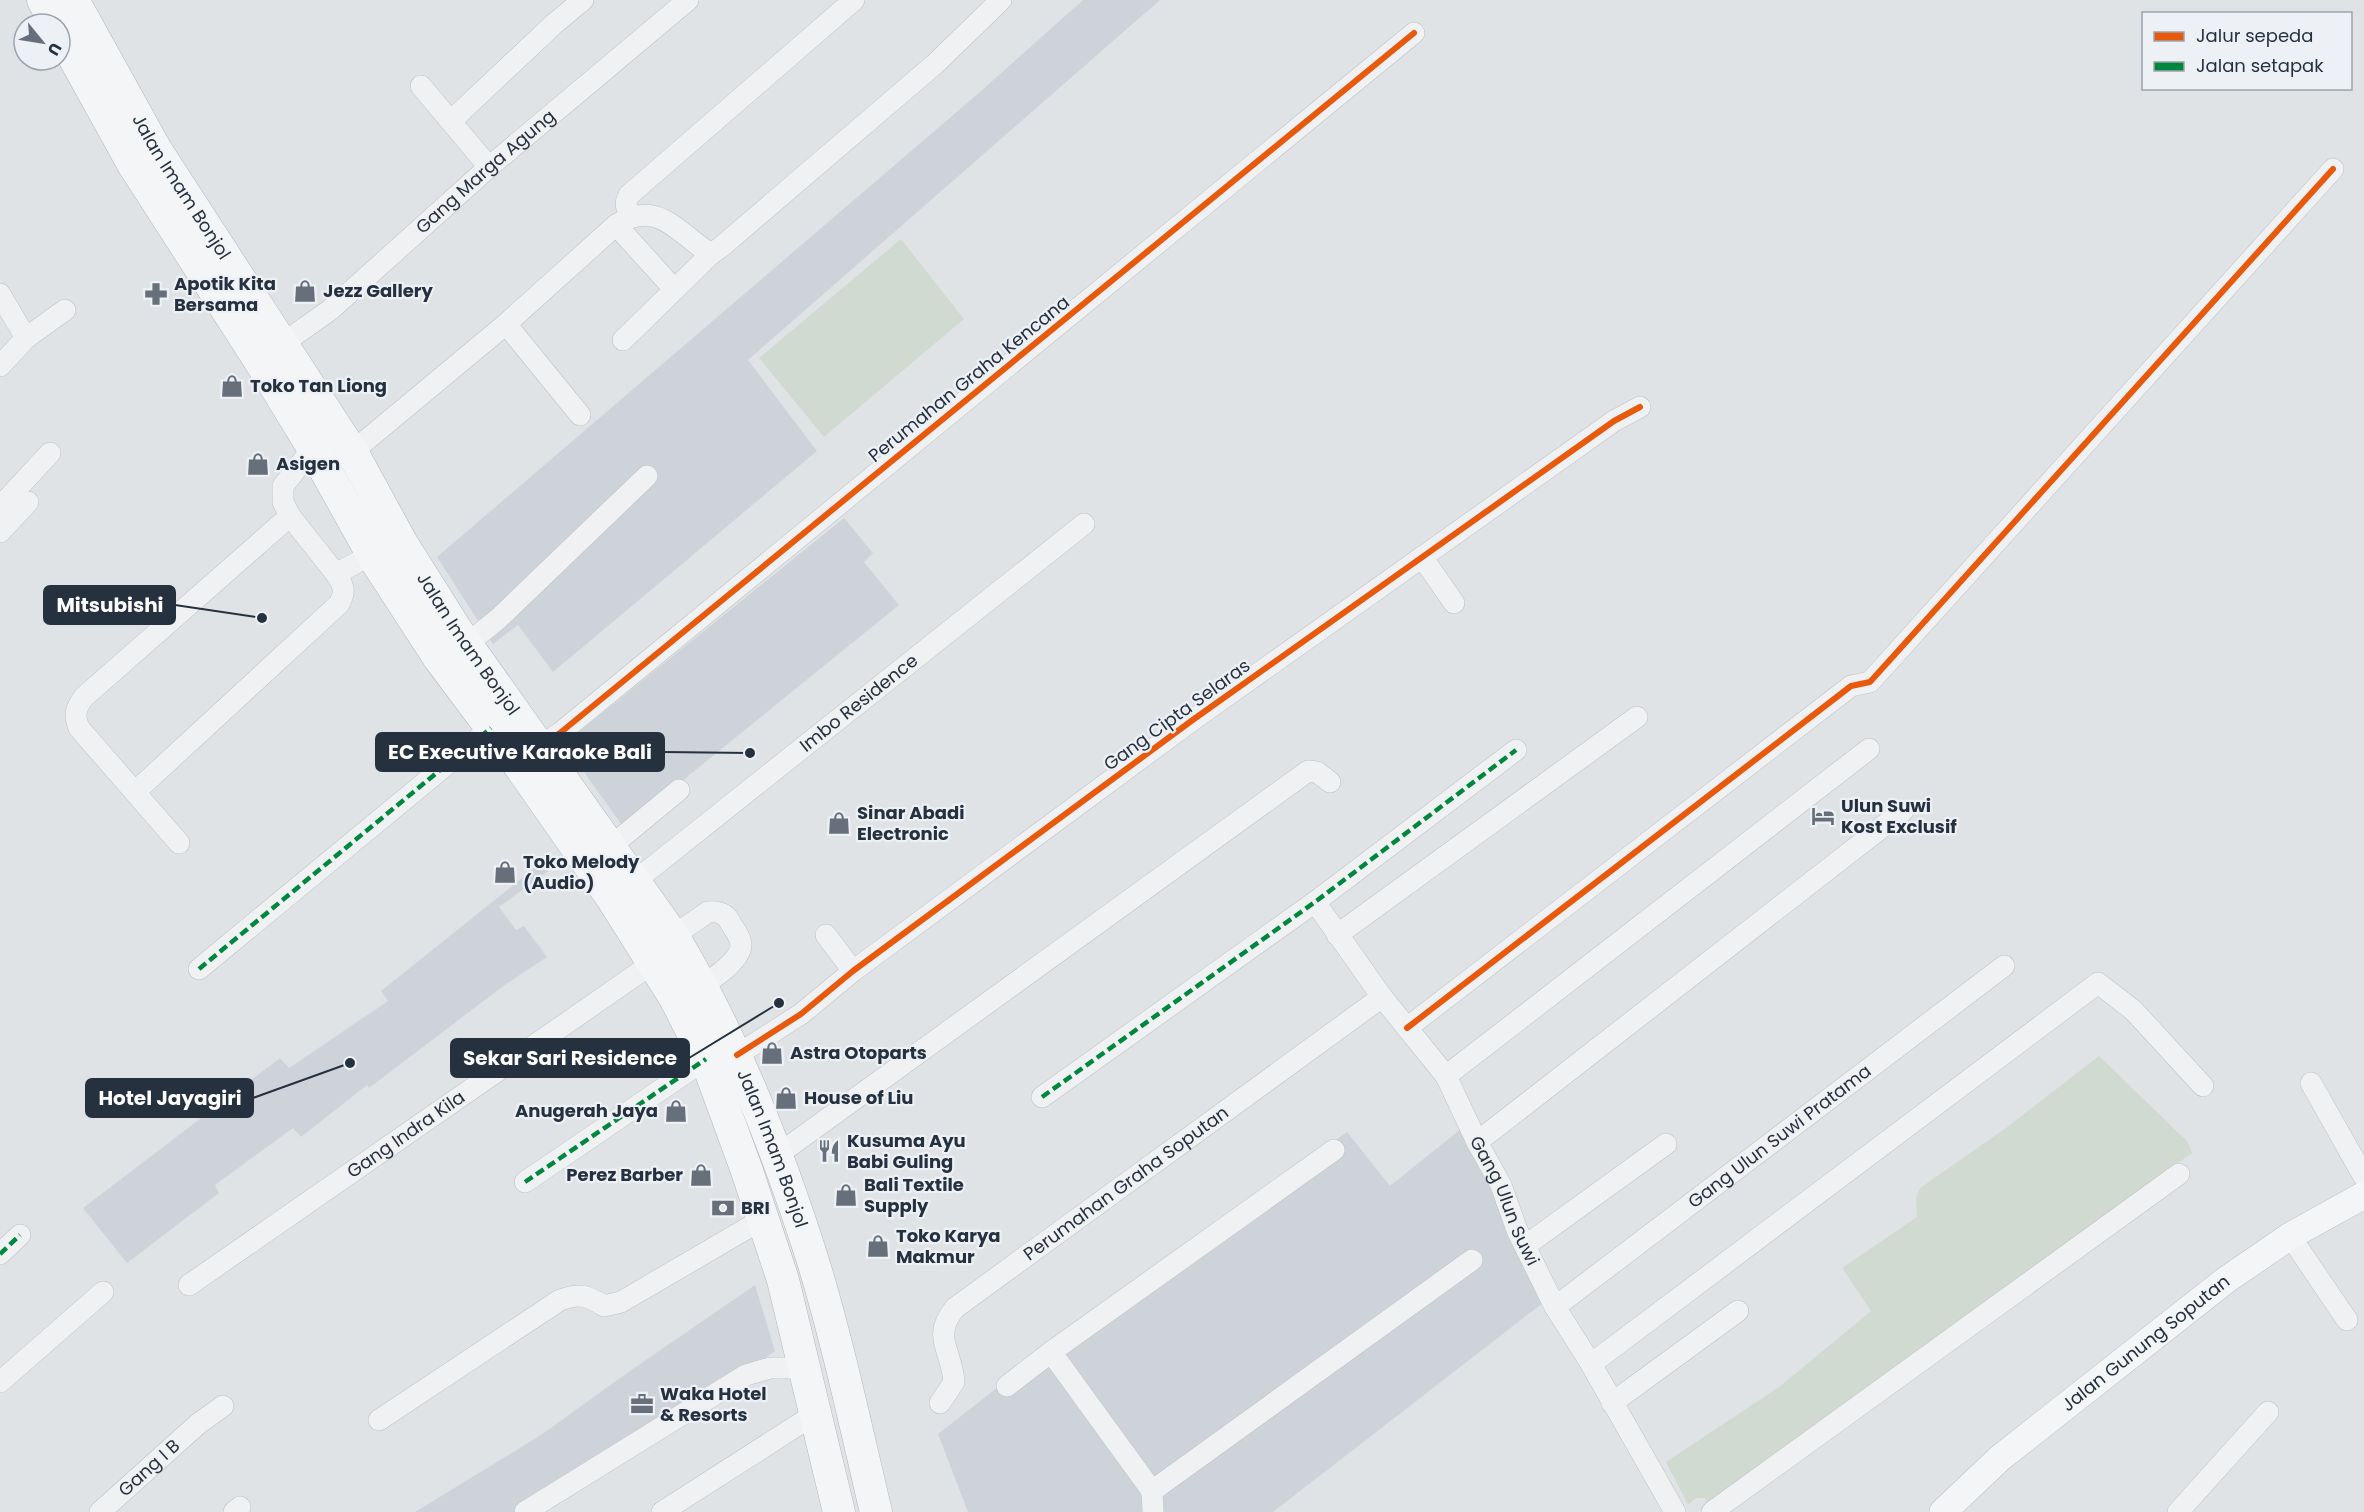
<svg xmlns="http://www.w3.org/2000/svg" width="2364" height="1512" font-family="Poppins,sans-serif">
	<rect width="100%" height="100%" fill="#e0e3e6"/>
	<!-- built -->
	<path fill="#ced3d9" d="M 1083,0 L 1160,0 L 748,360 L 817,451 L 553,672 L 518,625 L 493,644 L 437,557 L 980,92 Z
		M 844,518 L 873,553 L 864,562 L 899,605 L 624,828 L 564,744 Z
		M 541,863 L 548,871 L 499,907 L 516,930 L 524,926 L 547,957 L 506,984 L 369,1088 L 367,1085 L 301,1137 L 293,1128 L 215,1185 L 219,1193 L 127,1263 L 83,1208 L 280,1058 L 289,1068 L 388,1001 L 381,991 Z
		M 1467,1124 L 1548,1299 L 1273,1512 L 968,1512 L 938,1434 L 1066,1334 L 1347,1132 L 1390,1186 Z
		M 755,1285 L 775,1351 L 603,1472 L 542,1512 L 415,1512 L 541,1435 L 627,1373 Z"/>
	<!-- green -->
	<path fill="#d1dad1" d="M 901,239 L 964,319 L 824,437 L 759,358 Z
		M 2099,1056 L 2187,1141 L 2192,1153 L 1709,1507 L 1705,1498 L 1696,1498 L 1688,1505 L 1666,1462 L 1779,1387 L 1871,1311 L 1842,1268 L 1917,1217 L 1916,1198 L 1920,1188 L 2006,1128 Z"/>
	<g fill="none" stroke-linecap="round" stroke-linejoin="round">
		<!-- minor casing -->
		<g stroke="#bec1c4" stroke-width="22">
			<g id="minor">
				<path d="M 421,86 L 489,167"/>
				<path d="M 451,121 L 554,24 L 583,0"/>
				<path d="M 632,216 C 626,208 624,204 629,195 L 854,0"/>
				<path d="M 616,225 L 674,289"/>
				<path d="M 0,294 L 26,338"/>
				<path d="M 506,324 L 580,415"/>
				<path d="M 623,340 L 711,254"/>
				<path id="s1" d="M 282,344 L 330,310 L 489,167 L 688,0"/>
				<path d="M 0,366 L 26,338 L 65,310"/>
				<path d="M 313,448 L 283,486 L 283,502 L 290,516 L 336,574 L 372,554"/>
				<path d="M 352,452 L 506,324 L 616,225 C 658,198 677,233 711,254 L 721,247 L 935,64 L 1001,0"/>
				<path d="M 0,507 L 50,453"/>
				<path d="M 0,532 L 28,502"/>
				<path d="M 1422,557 L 1454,603"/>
				<path d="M 467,644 L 498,619 L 647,476"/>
				<path d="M 541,746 L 560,733 L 1414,33"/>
				<path d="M 136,791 L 339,604 C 346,591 344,586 336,574"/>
				<path d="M 179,843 L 79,728 C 74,715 75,709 84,697 L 290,516"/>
				<path d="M 610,847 L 679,790"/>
				<path id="s2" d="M 635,881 L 1084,524"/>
				<path id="s3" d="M 1315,902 L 1382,997 L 1446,1076 L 1477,1142 L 1501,1185 L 1517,1230 L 1555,1307 L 1591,1364 L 1675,1512"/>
				<path d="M 826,935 L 853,971"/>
				<path d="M 1337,935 L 1637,717"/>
				<path d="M 673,936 L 708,912 C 719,911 727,914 731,924 C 735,930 741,938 741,945 C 741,962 705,985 691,991"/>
				<path d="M 199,969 L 491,728"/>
				<path d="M 1407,1028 L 1851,686 L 1870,682 L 2333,169"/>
				<path d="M 737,1055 L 801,1014 L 853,971 L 1194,719 L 1614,421 L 1640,407"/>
				<path d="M 1446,1076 L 1869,749"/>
				<path d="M 2311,1083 L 2364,1177"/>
				<path d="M 1042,1097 L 1315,902 L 1516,750"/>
				<path d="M 1477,1142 L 1903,811"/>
				<path d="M 776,1156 L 1308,771 L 1317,772 L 1330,782"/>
				<path d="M 525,1182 L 706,1059"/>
				<path d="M 2290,1236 L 2347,1320"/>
				<path d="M 1525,1246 L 1666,1144"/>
				<path d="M 0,1254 L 20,1235"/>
				<path id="s4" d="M 189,1285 L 653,963"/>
				<path id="s5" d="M 1555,1307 L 2004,966"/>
				<path d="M 1591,1364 L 2098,983 L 2133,1010 L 2203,1086"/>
				<path d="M 0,1382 L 103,1292"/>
				<path d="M 1007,1386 L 1051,1352"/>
				<path id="s6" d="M 940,1403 L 954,1382 C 952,1350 931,1337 955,1308 L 1382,997"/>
				<path d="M 1612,1403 L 1738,1311"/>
				<path d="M 379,1420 L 560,1300 C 579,1293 587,1295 604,1306 L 621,1302 L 763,1219"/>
				<path d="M 1152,1491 L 1051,1352 L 1334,1150"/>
				<path id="s7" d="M 100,1512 L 198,1424 L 223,1406"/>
				<path d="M 234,1512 L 240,1507"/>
				<path d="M 525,1512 L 746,1375 L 770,1368 L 804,1368"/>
				<path d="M 662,1512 L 815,1414"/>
				<path d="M 1153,1512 L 1152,1491 L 1472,1260"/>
				<path d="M 1712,1512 L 2179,1174"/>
				<path d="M 2178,1512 L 2268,1412"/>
			</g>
		</g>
		<!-- major casing -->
		<g stroke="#bcc0c4" stroke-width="28">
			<g id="major">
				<path id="s8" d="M 1943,1512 L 2000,1458 L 2226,1280 L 2290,1236 L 2364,1195"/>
			</g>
		</g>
		<!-- highway casing -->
		<g stroke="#b2b6bb" stroke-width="33">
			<g id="highway">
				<path d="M 43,0 L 56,24"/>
				<path id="s9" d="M 73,0 L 156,150 L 352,452 L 401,542 L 457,631 L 673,936 C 734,1037 777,1148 813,1261 C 838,1343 856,1428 876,1512"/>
				<path d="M 60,32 L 133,164 L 258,358 L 313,448 L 376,561 L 439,658 L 519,765 L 612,898 L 675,998 L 706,1059 L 747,1171 L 783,1280 L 839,1512"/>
			</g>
		</g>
		<!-- minor -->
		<use href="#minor" stroke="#f0f1f2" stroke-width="21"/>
		<!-- major -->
		<use href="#major" stroke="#f4f5f6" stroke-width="27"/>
		<!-- highway -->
		<use href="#highway" stroke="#f4f5f6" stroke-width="32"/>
		<!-- quiet -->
		<path stroke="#00873e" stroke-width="4.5" stroke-dasharray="9 4.5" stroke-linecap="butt" d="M 199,969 L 491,728
			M 1042,1097 L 1315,902 L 1516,750
			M 525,1182 L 706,1059
			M 0,1254 L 20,1235"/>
		<!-- cycleway casing -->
		<g stroke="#edf1f6" stroke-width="10">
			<path id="cycleway" d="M 541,746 L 560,733 L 1414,33
				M 1407,1028 L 1851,686 L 1870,682 L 2333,169
				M 737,1055 L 801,1014 L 853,971 L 1194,719 L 1614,421 L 1640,407"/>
		</g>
		<!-- cycleway -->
		<use href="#cycleway" stroke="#e8590c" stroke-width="6"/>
	</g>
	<!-- icons -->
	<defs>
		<g id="shop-bare" transform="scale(1.8)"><path d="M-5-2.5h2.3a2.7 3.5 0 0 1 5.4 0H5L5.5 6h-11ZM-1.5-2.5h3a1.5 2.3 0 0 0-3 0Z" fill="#676f7a" stroke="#edf1f6" stroke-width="2.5" paint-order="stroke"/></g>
		<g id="pharmacy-bare" transform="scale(1.8)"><path d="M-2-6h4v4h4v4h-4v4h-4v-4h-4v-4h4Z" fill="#676f7a" stroke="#edf1f6" stroke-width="2.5" paint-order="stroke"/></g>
		<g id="hotel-bare" transform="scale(1.8)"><path d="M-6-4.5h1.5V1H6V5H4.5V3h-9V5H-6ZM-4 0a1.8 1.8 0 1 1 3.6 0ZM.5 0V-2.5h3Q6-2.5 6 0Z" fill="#676f7a" stroke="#edf1f6" stroke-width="2.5" paint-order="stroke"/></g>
		<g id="restaurant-bare" transform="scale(1.8)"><path d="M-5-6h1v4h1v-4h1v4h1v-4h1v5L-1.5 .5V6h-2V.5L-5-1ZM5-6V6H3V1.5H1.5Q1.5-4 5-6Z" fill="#676f7a" stroke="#edf1f6" stroke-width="2.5" paint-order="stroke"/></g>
		<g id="bank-bare" transform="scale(1.8)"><path d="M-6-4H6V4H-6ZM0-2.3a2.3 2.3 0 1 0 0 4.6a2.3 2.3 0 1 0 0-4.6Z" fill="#676f7a" stroke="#edf1f6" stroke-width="2.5" paint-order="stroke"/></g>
		<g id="office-bare" transform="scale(1.8)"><path d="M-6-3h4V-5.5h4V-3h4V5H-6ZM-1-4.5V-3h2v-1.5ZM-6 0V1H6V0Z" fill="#676f7a" stroke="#edf1f6" stroke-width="2.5" paint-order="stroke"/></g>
	</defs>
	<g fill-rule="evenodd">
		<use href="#shop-bare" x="305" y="291"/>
		<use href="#pharmacy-bare" x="156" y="294"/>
		<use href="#shop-bare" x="232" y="386"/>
		<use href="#shop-bare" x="258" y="464"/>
		<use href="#hotel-bare" x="1823" y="816"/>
		<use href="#shop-bare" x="839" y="823"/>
		<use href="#shop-bare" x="505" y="872"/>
		<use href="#shop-bare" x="772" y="1053"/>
		<use href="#shop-bare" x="786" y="1098"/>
		<use href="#shop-bare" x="676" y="1111"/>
		<use href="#restaurant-bare" x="829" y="1151"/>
		<use href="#shop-bare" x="701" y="1175"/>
		<use href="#shop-bare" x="846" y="1195"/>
		<use href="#bank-bare" x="723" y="1208"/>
		<use href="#shop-bare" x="878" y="1246"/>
		<use href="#office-bare" x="642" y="1404"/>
	</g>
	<g text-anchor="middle" stroke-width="4.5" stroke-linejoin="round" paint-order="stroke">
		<!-- street labels -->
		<g font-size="18" fill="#263140" stroke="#edf1f6">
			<text dy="6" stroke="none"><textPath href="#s1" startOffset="267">Gang Marga Agung</textPath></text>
			<text dy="6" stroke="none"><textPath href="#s9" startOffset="216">Jalan Imam Bonjol</textPath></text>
			<text transform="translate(969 379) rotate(-39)" y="6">Perumahan Graha Kencana</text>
			<text dy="6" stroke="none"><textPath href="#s9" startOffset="756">Jalan Imam Bonjol</textPath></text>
			<text dy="6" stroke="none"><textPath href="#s2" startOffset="286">Imbo Residence</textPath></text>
			<text transform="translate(1177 715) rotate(-36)" y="6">Gang Cipta Selaras</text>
			<text dy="6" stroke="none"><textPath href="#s4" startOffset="264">Gang Indra Kila</textPath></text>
			<text dy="6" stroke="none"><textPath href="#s5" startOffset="282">Gang Ulun Suwi Pratama</textPath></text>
			<text dy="6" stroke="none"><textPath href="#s9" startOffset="1348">Jalan Imam Bonjol</textPath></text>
			<text dy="6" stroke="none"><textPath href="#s6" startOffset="315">Perumahan Graha Soputan</textPath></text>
			<text dy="6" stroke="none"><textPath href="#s3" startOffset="356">Gang Ulun Suwi</textPath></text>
			<text dy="6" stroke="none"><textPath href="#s8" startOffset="264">Jalan Gunung Soputan</textPath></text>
			<text dy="6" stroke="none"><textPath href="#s7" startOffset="66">Gang I B</textPath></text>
		</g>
		<!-- poi labels -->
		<g font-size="18" font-weight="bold" fill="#263140" stroke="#edf1f6" text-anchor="start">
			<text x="174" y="290">Apotik Kita<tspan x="174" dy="21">Bersama</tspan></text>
			<text x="323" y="297">Jezz Gallery</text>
			<text x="250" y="392">Toko Tan Liong</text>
			<text x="276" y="470">Asigen</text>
			<text x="1841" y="812">Ulun Suwi<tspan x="1841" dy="21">Kost Exclusif</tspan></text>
			<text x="857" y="819">Sinar Abadi<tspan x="857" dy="21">Electronic</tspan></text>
			<text x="523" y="868">Toko Melody<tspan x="523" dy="21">(Audio)</tspan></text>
			<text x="790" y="1059">Astra Otoparts</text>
			<text x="804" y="1104">House of Liu</text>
			<text x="658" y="1117" text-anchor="end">Anugerah Jaya</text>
			<text x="847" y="1147">Kusuma Ayu<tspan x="847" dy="21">Babi Guling</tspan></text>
			<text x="683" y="1181" text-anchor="end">Perez Barber</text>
			<text x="864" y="1191">Bali Textile<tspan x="864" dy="21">Supply</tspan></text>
			<text x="741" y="1214">BRI</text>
			<text x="896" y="1242">Toko Karya<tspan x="896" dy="21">Makmur</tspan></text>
			<text x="660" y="1400">Waka Hotel<tspan x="660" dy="21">&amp; Resorts</tspan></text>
		</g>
	</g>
	<!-- callouts -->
	<path fill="none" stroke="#263140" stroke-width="2" d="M262 618L175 605M750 753L664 752M779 1003L689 1058M350 1063L253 1098"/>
	<g fill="#263140" stroke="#edf1f6" stroke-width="2">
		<circle cx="262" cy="618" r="6"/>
		<circle cx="750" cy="753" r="6"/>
		<circle cx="779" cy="1003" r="6"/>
		<circle cx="350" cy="1063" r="6"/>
	</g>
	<g fill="#263140" stroke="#263140" stroke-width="2">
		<rect x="44" y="586" width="131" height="38" rx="6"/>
		<rect x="376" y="733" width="288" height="38" rx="6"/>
		<rect x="451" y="1039" width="238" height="38" rx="6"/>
		<rect x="86" y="1079" width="167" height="38" rx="6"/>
	</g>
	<g font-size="20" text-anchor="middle" font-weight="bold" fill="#fff">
		<text x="110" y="612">Mitsubishi</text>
		<text x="520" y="759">EC Executive Karaoke Bali</text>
		<text x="570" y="1065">Sekar Sari Residence</text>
		<text x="170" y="1105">Hotel Jayagiri</text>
	</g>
	<!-- legend -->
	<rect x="2142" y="12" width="210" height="78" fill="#edf1f6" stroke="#9da4ad" stroke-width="1.5"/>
	<rect x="2154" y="32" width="30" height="9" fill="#e8590c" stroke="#9da4ad" stroke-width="1.5"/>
	<text x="2196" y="42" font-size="18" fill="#263140">Jalur sepeda</text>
	<rect x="2154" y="62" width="30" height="9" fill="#00873e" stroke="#9da4ad" stroke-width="1.5"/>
	<text x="2196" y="72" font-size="18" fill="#263140">Jalan setapak</text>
	<!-- north arrow -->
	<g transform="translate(42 42) rotate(120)"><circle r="28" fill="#edf1f6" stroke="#9da4ad" stroke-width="1.5"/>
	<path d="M0-4.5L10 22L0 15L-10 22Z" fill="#676f7a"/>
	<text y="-9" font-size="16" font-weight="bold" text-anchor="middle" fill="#263140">U</text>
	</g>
</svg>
